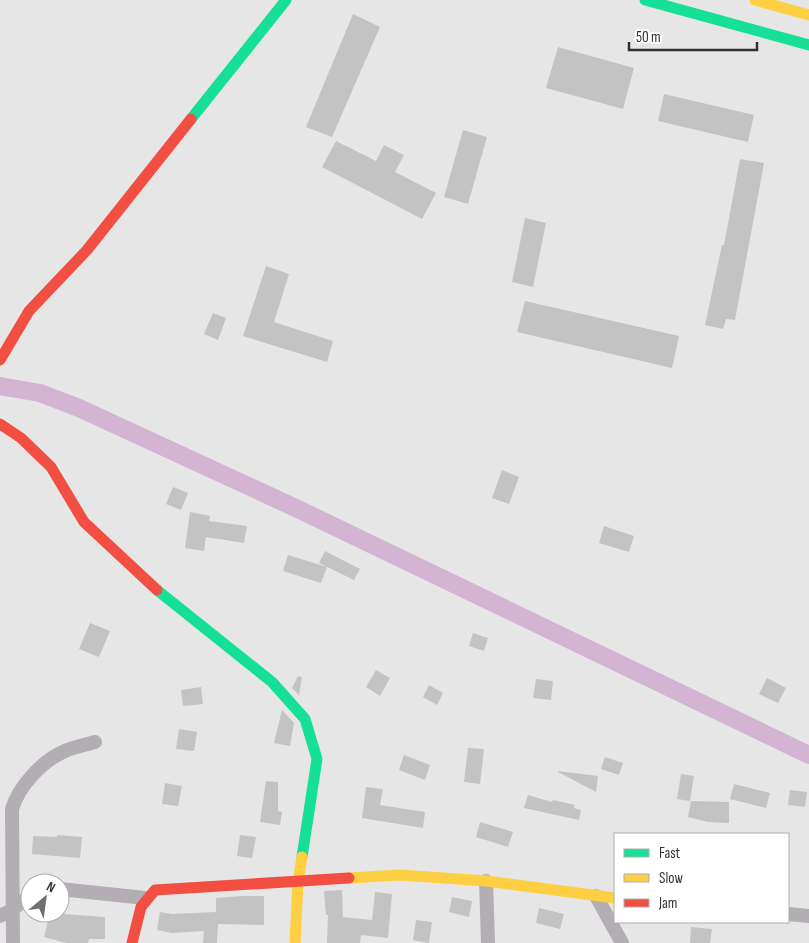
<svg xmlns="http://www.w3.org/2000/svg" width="809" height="943" font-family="'Sofia Sans Condensed',sans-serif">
	<rect width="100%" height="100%" fill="#e7e6e7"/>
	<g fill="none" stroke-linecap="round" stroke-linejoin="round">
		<!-- canal -->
		<path stroke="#d3b4d3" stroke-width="18" d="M 0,386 L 40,393 L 79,408 L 300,510 L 809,755"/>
	</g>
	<!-- building -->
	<path fill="#c4c3c4" d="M 353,14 L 380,27 L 332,137 L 306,127 Z
		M 558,47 L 634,68 L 623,109 L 546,88 Z
		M 664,94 L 754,115 L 748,142 L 658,121 Z
		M 463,130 L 487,137 L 468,204 L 444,197 Z
		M 336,141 L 376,161 L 384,145 L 404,155 L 395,172 L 436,193 L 422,219 L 322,167 Z
		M 740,159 L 764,163 L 735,320 L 726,319 L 723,329 L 705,325 L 722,245 L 724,245 Z
		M 525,218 L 546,223 L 533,287 L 512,282 Z
		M 266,266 L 289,274 L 274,322 L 333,341 L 327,362 L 243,336 Z
		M 525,301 L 679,336 L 672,368 L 517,332 Z
		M 213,313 L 226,318 L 218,340 L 204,334 Z
		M 502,470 L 519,477 L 509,504 L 492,498 Z
		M 173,487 L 188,493 L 181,510 L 166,504 Z
		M 190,512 L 210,516 L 209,521 L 247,526 L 244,543 L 206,537 L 204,551 L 185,548 Z
		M 604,526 L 634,536 L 629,552 L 599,543 Z
		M 325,551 L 360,569 L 354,580 L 319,563 Z
		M 288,555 L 327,567 L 321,583 L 283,571 Z
		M 90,623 L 110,631 L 99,657 L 79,649 Z
		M 473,633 L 488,638 L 484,651 L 469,646 Z
		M 376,670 L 390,678 L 380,696 L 366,687 Z
		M 298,676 L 302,677 L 299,695 L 292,688 Z
		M 767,678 L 786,688 L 778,703 L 759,694 Z
		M 536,679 L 553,681 L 551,700 L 533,698 Z
		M 429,685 L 443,693 L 437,705 L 423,697 Z
		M 201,687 L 203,704 L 183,706 L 181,690 Z
		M 282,710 L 294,723 L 290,746 L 274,743 Z
		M 179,729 L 197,732 L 194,751 L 176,749 Z
		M 468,748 L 484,749 L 480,784 L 464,782 Z
		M 404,755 L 430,765 L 425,780 L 399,770 Z
		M 605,757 L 623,763 L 619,775 L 601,769 Z
		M 558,771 L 598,776 L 596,792 L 558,772 Z
		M 681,774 L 694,776 L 690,801 L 677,799 Z
		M 266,781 L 278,782 L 278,811 L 282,812 L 280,825 L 260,822 Z
		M 165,783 L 182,786 L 178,806 L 162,804 Z
		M 734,784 L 770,793 L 766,808 L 730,799 Z
		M 366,787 L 383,789 L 380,805 L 425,812 L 423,828 L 362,818 Z
		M 790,790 L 807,792 L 805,807 L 788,805 Z
		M 528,795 L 552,802 L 553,800 L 575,805 L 574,808 L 581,810 L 579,820 L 524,808 Z
		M 691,801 L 729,802 L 729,823 L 708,822 L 688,817 Z
		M 480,822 L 513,832 L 508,847 L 476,837 Z
		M 57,835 L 82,837 L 80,858 L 32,854 L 33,836 L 57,837 Z
		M 240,835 L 256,837 L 252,858 L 237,856 Z
		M 342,890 L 343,917 L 372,920 L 375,892 L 392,894 L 388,938 L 361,935 L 360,943 L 327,943 L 328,915 L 326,915 L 324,891 Z
		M 242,896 L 264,896 L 264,925 L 218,924 L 217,943 L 203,943 L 204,931 L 172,933 L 157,930 L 160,912 L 172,914 L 216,912 L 216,898 Z
		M 452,897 L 472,901 L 469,917 L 449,912 Z
		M 539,908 L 564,914 L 560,929 L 536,923 Z
		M 50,913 L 105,917 L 105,939 L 89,939 L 88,943 L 66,943 L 44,937 Z
		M 416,920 L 432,922 L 429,943 L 413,940 Z
		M 691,927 L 712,929 L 710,943 L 690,943 Z"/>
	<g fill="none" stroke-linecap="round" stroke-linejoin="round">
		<!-- street -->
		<path stroke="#b3aeb3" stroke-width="14" d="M 486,881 L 488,943
			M 60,889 L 145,898
			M 596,896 L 622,943
			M 788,914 L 809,916
			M 0,916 L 12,910 L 30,895
			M 13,943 L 12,809 C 19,786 42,761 65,751 C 74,747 85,745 95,742"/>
		<!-- fast -->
		<path stroke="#16e098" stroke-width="11" d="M 645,0 L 809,45
			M 191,119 L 286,0
			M 157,590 L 272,682 L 305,719 L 317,759 L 302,857"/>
		<!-- slow -->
		<path stroke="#ffcf43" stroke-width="11" d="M 755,0 L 809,15
			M 349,878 L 400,875 L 486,881 L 615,898
			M 295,943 L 298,882 L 302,857"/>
		<!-- jam -->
		<path stroke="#f24e42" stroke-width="11" d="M 0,360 L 29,311 L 87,250 L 191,119
			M 0,424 L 21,438 L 51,467 L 84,522 L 157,590
			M 132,943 L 141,907 L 155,890 L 349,878"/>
	</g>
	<!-- legend -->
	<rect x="614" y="833" width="175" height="90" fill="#ffffff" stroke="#adadad"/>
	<rect x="624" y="849" width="25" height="8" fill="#16e098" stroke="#adadad"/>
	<text x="659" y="858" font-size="15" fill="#323132">Fast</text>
	<rect x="624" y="874" width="25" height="8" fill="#ffcf43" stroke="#adadad"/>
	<text x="659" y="883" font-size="15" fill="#323132">Slow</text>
	<rect x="624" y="899" width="25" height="8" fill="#f24e42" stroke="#adadad"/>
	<text x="659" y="908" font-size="15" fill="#323132">Jam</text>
	<!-- north arrow -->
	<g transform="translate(45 898) rotate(29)"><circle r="24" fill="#ffffff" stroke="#adadad"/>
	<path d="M0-4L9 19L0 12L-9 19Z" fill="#717071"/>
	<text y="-8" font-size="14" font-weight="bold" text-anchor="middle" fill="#323132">N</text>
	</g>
	<!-- scale -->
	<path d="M629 42v8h128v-8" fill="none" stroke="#323132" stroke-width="2.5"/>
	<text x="636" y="42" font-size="15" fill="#323132" stroke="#ffffff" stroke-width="4" paint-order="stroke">50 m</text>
</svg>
